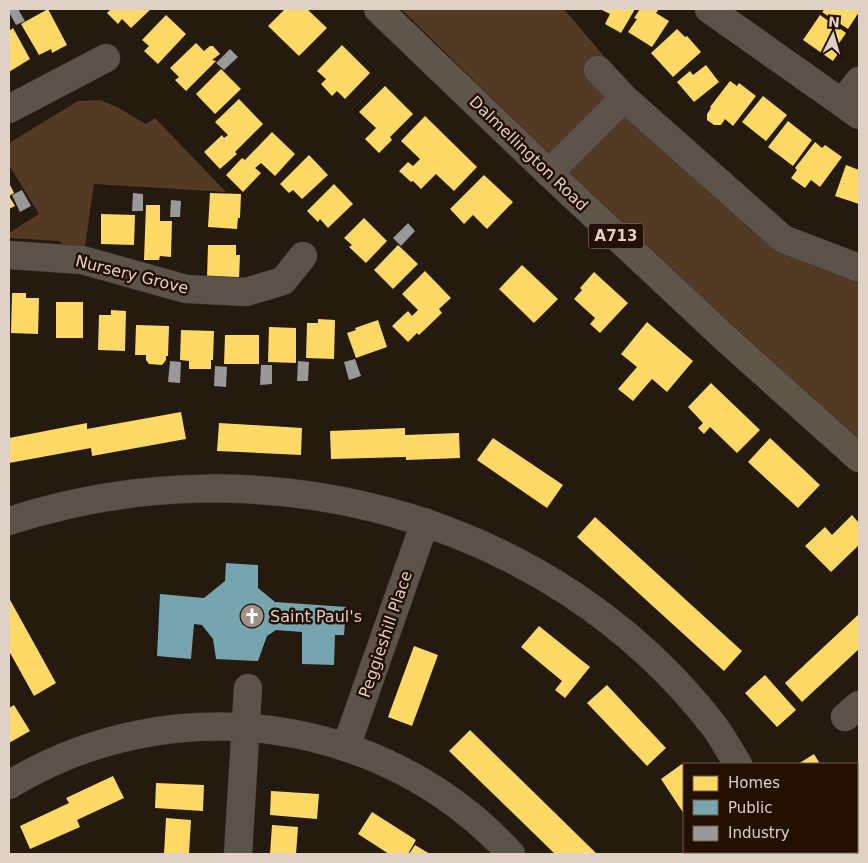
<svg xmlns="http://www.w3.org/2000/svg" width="868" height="863" font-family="'DejaVu Sans',sans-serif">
	<rect width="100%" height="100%" fill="#251a0f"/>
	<!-- green -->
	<path fill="#533a25" d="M 401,9 L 564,9 L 624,80 L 783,239 L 859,261 L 859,458 Z
		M 100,100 L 117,107 L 146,124 L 155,118 L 226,192 L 94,184 L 84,253 L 68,249 L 59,241 L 9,238 L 9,233 L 39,214 L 9,165 L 9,143 L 78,101 Z"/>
	<!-- homes -->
	<path fill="#ffd966" d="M 48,9 L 67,45 L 52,53 L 51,49 L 39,55 L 21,24 Z
		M 111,9 L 151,9 L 131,28 L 122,19 L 118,24 L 107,13 Z
		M 285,9 L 307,9 L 327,28 L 299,56 L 268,26 Z
		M 600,9 L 635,9 L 621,33 L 605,24 L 610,14 Z
		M 640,9 L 659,9 L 656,13 L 669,21 L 652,47 L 628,32 L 637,19 L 634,18 Z
		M 825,9 L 859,9 L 859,12 L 848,29 L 822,12 Z
		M 166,15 L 186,34 L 158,64 L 144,51 L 149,46 L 142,40 Z
		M 820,15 L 846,33 L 835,49 L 839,52 L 833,61 L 803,40 Z
		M 13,28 L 30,59 L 9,72 L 9,31 Z
		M 677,29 L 685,37 L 687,36 L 701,52 L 673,77 L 651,53 Z
		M 196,43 L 204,51 L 210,46 L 213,46 L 220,54 L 212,60 L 216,61 L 186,91 L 175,80 L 179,77 L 170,68 Z
		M 342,45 L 370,73 L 345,99 L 337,91 L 332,96 L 321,84 L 326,79 L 317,71 Z
		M 706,65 L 719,82 L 694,102 L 677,82 L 690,71 L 693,75 Z
		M 221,69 L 241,89 L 215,114 L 196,94 Z
		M 730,81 L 737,86 L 739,83 L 756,96 L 733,126 L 725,119 L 721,125 L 714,125 L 707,120 L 707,114 L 711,108 L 710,107 Z
		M 385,86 L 413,114 L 390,137 L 392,140 L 379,153 L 365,139 L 376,128 L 359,112 Z
		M 763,96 L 787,115 L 766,141 L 742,122 Z
		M 239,99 L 263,124 L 235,152 L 237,154 L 220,169 L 204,152 L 222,135 L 224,138 L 228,135 L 215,122 Z
		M 425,116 L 477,167 L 454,191 L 436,174 L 421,189 L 413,181 L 411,182 L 399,171 L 408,162 L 413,166 L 420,159 L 401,141 Z
		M 788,121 L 812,140 L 793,166 L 768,147 Z
		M 272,132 L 295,154 L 275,176 L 261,163 L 255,168 L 261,173 L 243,192 L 226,175 L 242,158 L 245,160 Z
		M 815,142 L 822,148 L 825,145 L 842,157 L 820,187 L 811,180 L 805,188 L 791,178 L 797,170 L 795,168 Z
		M 309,155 L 328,175 L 302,199 L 293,190 L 289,193 L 280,184 Z
		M 846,165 L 859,170 L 859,204 L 835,196 Z
		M 484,175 L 513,202 L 487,229 L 473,215 L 464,224 L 450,209 Z
		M 9,183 L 14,193 L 9,196 L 15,206 L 9,209 Z
		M 334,184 L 353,204 L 328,228 L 320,219 L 318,222 L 307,211 Z
		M 210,193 L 241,194 L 240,218 L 238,218 L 237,229 L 208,227 Z
		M 146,205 L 160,205 L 160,221 L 172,221 L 171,257 L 160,256 L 159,260 L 144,260 Z
		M 101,214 L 135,215 L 134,245 L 101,244 Z
		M 364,218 L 387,241 L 366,263 L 349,247 L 352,245 L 344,238 Z
		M 208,245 L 236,245 L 236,255 L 240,255 L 239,279 L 207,278 Z
		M 398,245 L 418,264 L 393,289 L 374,270 Z
		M 522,265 L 558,299 L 534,323 L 499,289 Z
		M 425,271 L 451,298 L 439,309 L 442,313 L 419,335 L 417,333 L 408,342 L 392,326 L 408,311 L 412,316 L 418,310 L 402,294 Z
		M 594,272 L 628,303 L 600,333 L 590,324 L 595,318 L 574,299 L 582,290 L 580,288 Z
		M 12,293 L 26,293 L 26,298 L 39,298 L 38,334 L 11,333 Z
		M 56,302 L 83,302 L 83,338 L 56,338 Z
		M 111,310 L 126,311 L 125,351 L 98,350 L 99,315 L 111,315 Z
		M 318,319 L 335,320 L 334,359 L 306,358 L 307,323 L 318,323 Z
		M 378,320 L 387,347 L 356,358 L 347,333 L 356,330 L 355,328 Z
		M 647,322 L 693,361 L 667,392 L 652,379 L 633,401 L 618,389 L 637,367 L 621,354 Z
		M 136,325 L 169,326 L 168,356 L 166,356 L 166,360 L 162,365 L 149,364 L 146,360 L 146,355 L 135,355 Z
		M 269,327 L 296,328 L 296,363 L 268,362 Z
		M 181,330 L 214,331 L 213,360 L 211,360 L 211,369 L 189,369 L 189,361 L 180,360 Z
		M 225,335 L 259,335 L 259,364 L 224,364 Z
		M 711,383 L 760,430 L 737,453 L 710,427 L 704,434 L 698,428 L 703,423 L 688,407 Z
		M 181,412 L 186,439 L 92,456 L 91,448 L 9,463 L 9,438 L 87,423 L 87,429 Z
		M 219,423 L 302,428 L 301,455 L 217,451 Z
		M 405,428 L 405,435 L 459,433 L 460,458 L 406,460 L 406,457 L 331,459 L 330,431 Z
		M 493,438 L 563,485 L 547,508 L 477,460 Z
		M 770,438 L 820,485 L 798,508 L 748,462 Z
		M 852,515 L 859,523 L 859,545 L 831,572 L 805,546 L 825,527 L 832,535 Z
		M 595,517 L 742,651 L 724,671 L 577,537 Z
		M 9,598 L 56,683 L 34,696 L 9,651 Z
		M 859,614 L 859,649 L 802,702 L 785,683 Z
		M 539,626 L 590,667 L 565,698 L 555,690 L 562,681 L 521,647 Z
		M 414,646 L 438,655 L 412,726 L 388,717 Z
		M 765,675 L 796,710 L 777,727 L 745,693 Z
		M 607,685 L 666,748 L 647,766 L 587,703 Z
		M 14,705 L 30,731 L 9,743 L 9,708 Z
		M 470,730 L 597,854 L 555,854 L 449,751 Z
		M 814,754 L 820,764 L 798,764 Z
		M 682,764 L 684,766 L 684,814 L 661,779 Z
		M 113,776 L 124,798 L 77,820 L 80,827 L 30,849 L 20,826 L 69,803 L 66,798 Z
		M 156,783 L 204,785 L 203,811 L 155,808 Z
		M 271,791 L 319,794 L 317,819 L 270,815 Z
		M 372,812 L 416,840 L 408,854 L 389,854 L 358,834 Z
		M 166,818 L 191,820 L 189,854 L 164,854 Z
		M 857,821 L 859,825 L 859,854 L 847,854 L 845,852 L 857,852 Z
		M 272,825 L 298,827 L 296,854 L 270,854 Z
		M 415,845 L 430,854 L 409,854 Z"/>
	<!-- public -->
	<path fill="#76a5af" d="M 226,563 L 258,565 L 258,588 L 275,602 L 346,607 L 344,635 L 335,635 L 334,665 L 302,664 L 302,632 L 276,630 L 267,636 L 258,661 L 216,659 L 213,639 L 202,625 L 194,624 L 191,659 L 157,656 L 160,594 L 204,598 L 225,581 Z"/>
	<!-- industry -->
	<path fill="#999" d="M 9,9 L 18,9 L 25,21 L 16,25 L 9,12 Z
		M 230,49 L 238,57 L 224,70 L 216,63 Z
		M 22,190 L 31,206 L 20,212 L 12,195 Z
		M 133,193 L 143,194 L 143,211 L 132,211 Z
		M 171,200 L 181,201 L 180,217 L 170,217 Z
		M 408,223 L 415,231 L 401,246 L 393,238 Z
		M 355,359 L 361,376 L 349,380 L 344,362 Z
		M 170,361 L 181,362 L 180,383 L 168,382 Z
		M 298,361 L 309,362 L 308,381 L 297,381 Z
		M 261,365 L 272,365 L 272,384 L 260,385 Z
		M 215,366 L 227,367 L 226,387 L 214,386 Z"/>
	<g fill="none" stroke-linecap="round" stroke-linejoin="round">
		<!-- minor casing -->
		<g stroke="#3c332c" stroke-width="29">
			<path id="minor" d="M 709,9 L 859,115
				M 598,70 L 624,98 L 783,239 L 859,268
				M 842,103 L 859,81
				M 9,109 L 106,58
				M 549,173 L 624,98
				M 9,255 L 82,260 L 186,289 L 246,292 L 283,281 L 303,256
				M 9,521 C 260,439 550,514 714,726 C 723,738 730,752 738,764
				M 845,717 L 859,705
				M 346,747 L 425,522
				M 9,785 C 170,687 383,714 511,854
				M 793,852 L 795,854
				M 238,854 L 248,688"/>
		</g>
		<!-- major casing -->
		<g stroke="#3c332c" stroke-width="29">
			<path id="major" d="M 378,9 L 549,173 L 726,339 L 859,458"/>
		</g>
		<!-- minor -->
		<use href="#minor" stroke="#5b524a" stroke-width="28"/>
		<!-- major -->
		<use href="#major" stroke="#60554b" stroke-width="28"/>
	</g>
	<!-- icons -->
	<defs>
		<g id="church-disc" transform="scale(1.25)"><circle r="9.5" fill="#9e9186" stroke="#231001"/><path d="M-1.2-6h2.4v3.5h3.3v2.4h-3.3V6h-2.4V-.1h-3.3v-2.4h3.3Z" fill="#fff"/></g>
	</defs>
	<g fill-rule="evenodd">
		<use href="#church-disc" x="252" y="616"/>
	</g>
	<g text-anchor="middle" stroke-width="5" stroke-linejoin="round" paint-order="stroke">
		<!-- shield labels -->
		<rect fill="#231001" stroke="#a7978b" stroke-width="1" x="588.5" y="223.5" width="55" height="25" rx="4"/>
		<g font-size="15" font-weight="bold" fill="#dfd1c6">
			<text x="616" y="241">A713</text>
		</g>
		<!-- street labels -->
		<g font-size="16" fill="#dfd1c6" stroke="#231001">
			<text transform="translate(529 153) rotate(44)" y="6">Dalmellington Road</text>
			<text transform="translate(132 274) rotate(14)" y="6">Nursery Grove</text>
			<text transform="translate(385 634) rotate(-71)" y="6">Peggieshill Place</text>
		</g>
		<!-- poi labels -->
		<g font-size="16" fill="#dfd1c6" stroke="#231001" text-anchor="start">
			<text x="270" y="622">Saint Paul's</text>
		</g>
	</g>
	<!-- border -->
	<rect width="868" height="863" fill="none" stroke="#dfd1c6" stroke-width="20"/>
	<!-- legend -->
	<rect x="683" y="763" width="175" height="90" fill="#231001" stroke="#6e5d50"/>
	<rect x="693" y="776" width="25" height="15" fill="#ffd966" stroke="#6e5d50"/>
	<text x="728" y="788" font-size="15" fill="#dfd1c6">Homes</text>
	<rect x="693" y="800" width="25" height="15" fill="#76a5af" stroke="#6e5d50"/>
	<text x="728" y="813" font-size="15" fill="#dfd1c6">Public</text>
	<rect x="693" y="826" width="25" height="15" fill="#999999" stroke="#6e5d50"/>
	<text x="728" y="838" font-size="15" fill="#dfd1c6">Industry</text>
	<!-- north arrow -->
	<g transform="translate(833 35) rotate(5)" stroke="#231001" stroke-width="4" paint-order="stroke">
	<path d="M0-4L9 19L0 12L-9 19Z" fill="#dfd1c6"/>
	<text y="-8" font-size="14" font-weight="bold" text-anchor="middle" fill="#dfd1c6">N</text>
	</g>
</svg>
